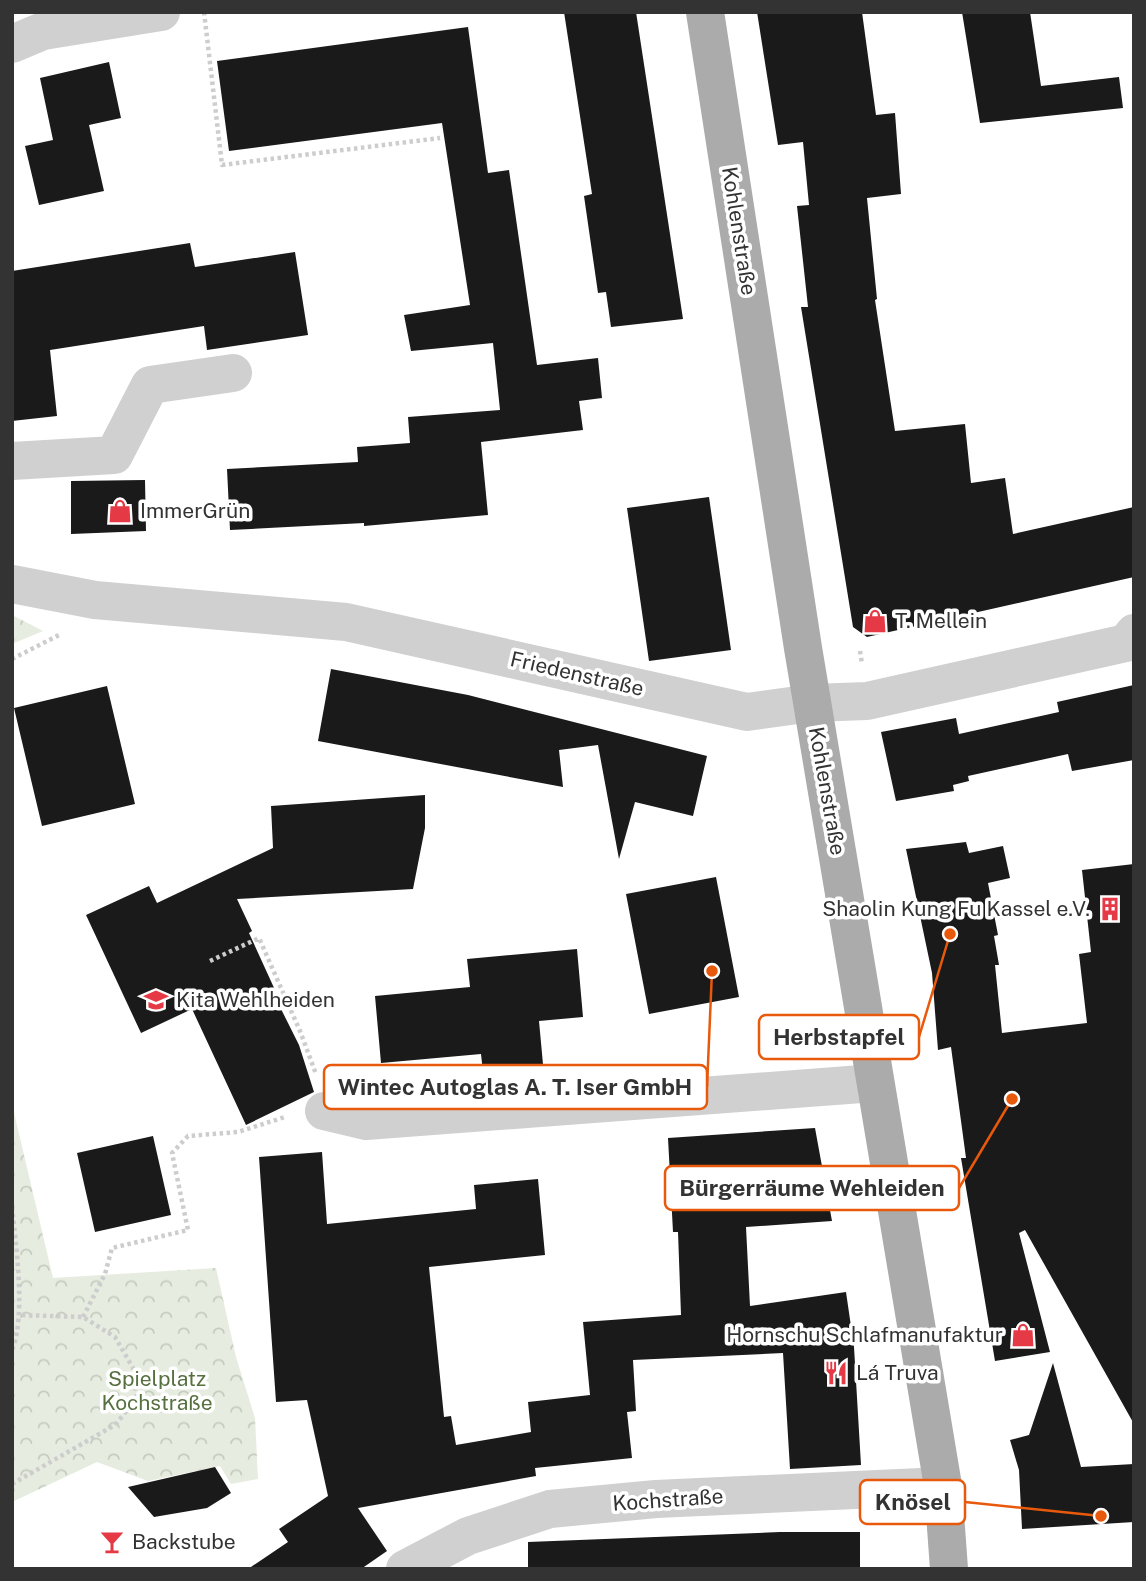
<svg xmlns="http://www.w3.org/2000/svg" width="1146" height="1581" font-family="'Public Sans',sans-serif">
	<defs>
		<pattern id="park-crowns" width="20" height="18" patternUnits="userSpaceOnUse" patternTransform="scale(1.75)"><rect width="20" height="18" fill="#e6ecdf"/><path d="M2 6a3 3 0 1 1 6 0M12 15a3 3 0 1 1 6 0" fill="none" stroke="#c6cbc0"/></pattern>
	</defs>
	<rect width="100%" height="100%" fill="#fff"/>
	<!-- park -->
	<path fill="url(#park-crowns)" d="M 12,615 L 43,631 L 12,644 Z
		M 12,1104 L 53,1278 L 216,1268 L 236,1357 L 255,1418 L 258,1479 L 231,1484 L 220,1466 L 148,1481 L 97,1462 L 12,1502 Z"/>
	<!-- building -->
	<path fill="#1a1a1a" d="M 564,12 L 636,12 L 683,319 L 611,327 L 606,292 L 598,293 L 584,196 L 592,194 Z
		M 757,12 L 862,12 L 876,115 L 895,113 L 901,194 L 867,198 L 877,299 L 875,300 L 895,431 L 965,424 L 971,483 L 1005,478 L 1013,534 L 1134,507 L 1134,577 L 867,637 L 853,627 L 801,307 L 808,307 L 797,206 L 809,205 L 803,142 L 778,145 Z
		M 962,12 L 1030,12 L 1041,86 L 1119,77 L 1123,108 L 980,123 Z
		M 468,27 L 488,173 L 509,170 L 537,365 L 598,358 L 602,398 L 579,401 L 583,430 L 481,442 L 488,515 L 364,526 L 364,523 L 230,530 L 227,469 L 358,462 L 357,447 L 410,443 L 408,417 L 500,410 L 493,343 L 411,351 L 404,315 L 470,305 L 442,123 L 229,151 L 217,61 Z
		M 109,62 L 121,118 L 89,125 L 104,191 L 39,205 L 25,146 L 53,140 L 40,78 Z
		M 190,243 L 195,267 L 295,252 L 308,335 L 207,350 L 204,326 L 50,350 L 57,416 L 12,421 L 12,271 Z
		M 145,480 L 146,531 L 71,534 L 71,481 Z
		M 709,497 L 731,650 L 649,661 L 627,508 Z
		M 331,669 L 468,695 L 707,756 L 693,816 L 635,802 L 619,859 L 598,745 L 559,750 L 563,787 L 318,741 Z
		M 1134,685 L 1134,760 L 1072,771 L 1068,754 L 968,776 L 969,781 L 953,785 L 954,791 L 896,801 L 881,732 L 956,718 L 959,734 L 1059,712 L 1057,702 Z
		M 107,686 L 135,804 L 42,826 L 14,708 Z
		M 425,795 L 425,828 L 413,889 L 237,899 L 252,931 L 249,933 L 275,990 L 272,991 L 299,1045 L 314,1092 L 246,1125 L 192,1009 L 141,1033 L 86,915 L 149,886 L 157,903 L 273,848 L 271,806 Z
		M 966,842 L 969,853 L 1003,846 L 1010,878 L 988,883 L 998,935 L 994,936 L 999,965 L 995,965 L 1002,1033 L 1087,1023 L 1079,954 L 1091,952 L 1082,870 L 1134,864 L 1134,1424 L 1025,1230 L 1019,1233 L 1050,1352 L 995,1361 L 961,1158 L 966,1158 L 951,1047 L 938,1050 L 932,973 L 906,849 Z
		M 716,877 L 739,997 L 649,1014 L 626,894 Z
		M 577,949 L 583,1017 L 539,1021 L 545,1086 L 485,1090 L 481,1054 L 381,1063 L 375,996 L 470,987 L 467,959 Z
		M 815,1128 L 832,1221 L 746,1227 L 750,1306 L 846,1292 L 854,1347 L 861,1465 L 790,1469 L 783,1353 L 633,1360 L 636,1411 L 627,1412 L 632,1458 L 535,1468 L 536,1476 L 358,1508 L 387,1551 L 361,1569 L 248,1569 L 288,1542 L 279,1529 L 328,1496 L 307,1400 L 276,1402 L 259,1157 L 322,1152 L 327,1224 L 476,1209 L 474,1185 L 538,1179 L 545,1255 L 429,1267 L 444,1417 L 451,1416 L 456,1445 L 531,1432 L 528,1402 L 590,1395 L 583,1322 L 681,1315 L 678,1232 L 673,1232 L 668,1138 Z
		M 153,1136 L 171,1215 L 95,1232 L 77,1153 Z
		M 1053,1363 L 1081,1467 L 1134,1464 L 1134,1522 L 1022,1529 L 1019,1470 L 1010,1440 L 1029,1435 Z
		M 215,1467 L 231,1493 L 207,1508 L 154,1517 L 128,1487 Z
		M 780,1532 L 860,1532 L 860,1569 L 528,1569 L 528,1542 Z"/>
	<g fill="none" stroke-linecap="round" stroke-linejoin="round">
		<!-- path -->
		<path stroke="#cdcdcd" stroke-width="4.5" stroke-dasharray="3.5 3.5" stroke-linecap="butt" d="M 204,12 L 222,165 L 440,138
			M 860,651 L 862,664
			M 12,659 L 59,635
			M 210,961 L 259,938 L 300,1031 L 316,1074
			M 12,1207 C 16,1244 26,1317 12,1350
			M 83,1317 L 105,1274 L 112,1248 L 188,1230 L 172,1153 L 188,1136 L 238,1132 L 285,1117
			M 12,1484 L 115,1425 L 137,1398 L 133,1368 L 115,1337 L 83,1317 L 20,1315
			M 1077,1568 L 1077,1569"/>
		<!-- minor -->
		<path stroke="#d0d0d0" stroke-width="38" d="M 12,44 L 43,31 L 161,12
			M 12,461 L 114,455 L 150,385 L 233,373
			M 12,584 L 95,600 L 346,622 L 747,712 L 812,703 L 867,701 L 1126,643 L 1134,633
			M 324,1111 L 366,1121 L 875,1083
			M 405,1569 L 468,1536 L 550,1509 L 656,1499 L 943,1486"/>
		<!-- major -->
		<path stroke="#ababab" stroke-width="38" d="M 705,12 L 803,648 L 943,1486 L 949,1569"/>
	</g>
	<!-- icons -->
	<defs>
		<g id="shop-bare" transform="scale(1.89)"><path d="M-5-2.5h2.3a2.7 3.5 0 0 1 5.4 0H5L5.5 6h-11ZM-1.5-2.5h3a1.5 2.3 0 0 0-3 0Z" fill="#e63946" stroke="#fff" stroke-width="2.5" paint-order="stroke"/></g>
		<g id="building-bare" transform="scale(1.89)"><path d="M-4-6H4V6H1V3H-1V6H-4ZM-2.5-4.3h1.7v1.8h-1.7ZM.8-4.3h1.7v1.8H.8ZM-2.5-1h1.7V.8h-1.7ZM.8-1h1.7V.8H.8Z" fill="#e63946" stroke="#fff" stroke-width="2.5" paint-order="stroke"/></g>
		<g id="school-bare" transform="scale(1.89)"><path d="M0-5L7-2L0 1L-7-2ZM-4 1L0 2.5L4 1V4Q0 6-4 4Z" fill="#e63946" stroke="#fff" stroke-width="2.5" paint-order="stroke"/></g>
		<g id="restaurant-bare" transform="scale(1.89)"><path d="M-5-6h1v4h1v-4h1v4h1v-4h1v5L-1.5 .5V6h-2V.5L-5-1ZM5-6V6H3V1.5H1.5Q1.5-4 5-6Z" fill="#e63946" stroke="#fff" stroke-width="2.5" paint-order="stroke"/></g>
		<g id="bar-bare" transform="scale(1.89)"><path d="M-6-5H6L.8 .8V4.5H3.5V6h-7V4.5H-.8V.8Z" fill="#e63946" stroke="#fff" stroke-width="2.5" paint-order="stroke"/></g>
	</defs>
	<g fill-rule="evenodd">
		<use href="#shop-bare" x="120" y="511"/>
		<use href="#shop-bare" x="875" y="621"/>
		<use href="#building-bare" x="1110" y="909"/>
		<use href="#school-bare" x="156" y="1000"/>
		<use href="#shop-bare" x="1023" y="1335"/>
		<use href="#restaurant-bare" x="836" y="1373"/>
		<use href="#bar-bare" x="112" y="1542"/>
	</g>
	<g text-anchor="middle" stroke-width="7" stroke-linejoin="round" paint-order="stroke">
		<!-- street labels -->
		<g font-size="21" fill="#333" stroke="#fff">
			<text transform="translate(739 231) rotate(81)" y="7">Kohlenstraße</text>
			<text transform="translate(577 674) rotate(13)" y="7">Friedenstraße</text>
			<text transform="translate(827 791) rotate(80)" y="7">Kohlenstraße</text>
			<text transform="translate(668 1500) rotate(-4)" y="7">Kochstraße</text>
		</g>
		<!-- poi labels -->
		<g font-size="21" fill="#333" stroke="#fff" text-anchor="start">
			<text x="140" y="518">ImmerGrün</text>
			<text x="895" y="628">T. Mellein</text>
			<text x="1090" y="916" text-anchor="end">Shaolin Kung Fu Kassel e.V.</text>
			<text x="176" y="1007">Kita Wehlheiden</text>
			<text x="1003" y="1342" text-anchor="end">Hornschu Schlafmanufaktur</text>
			<text x="856" y="1380">Lá Truva</text>
			<text x="132" y="1549">Backstube</text>
		</g>
		<!-- park labels -->
		<g font-size="21" fill="#56703f" stroke="#fff">
			<text x="157" y="1386">Spielplatz<tspan x="157" dy="24">Kochstraße</tspan></text>
		</g>
	</g>
	<!-- callouts -->
	<path fill="none" stroke="#e8590c" stroke-width="2.5" d="M950 934L919 1037M712 971L707 1087M1012 1099L959 1188M1101 1516L965 1502"/>
	<g fill="#e8590c" stroke="#fff" stroke-width="2.5">
		<circle cx="950" cy="934" r="7"/>
		<circle cx="712" cy="971" r="7"/>
		<circle cx="1012" cy="1099" r="7"/>
		<circle cx="1101" cy="1516" r="7"/>
	</g>
	<g fill="#fff" stroke="#e8590c" stroke-width="2.5">
		<rect x="759" y="1015" width="160" height="44" rx="7"/>
		<rect x="324" y="1065" width="383" height="44" rx="7"/>
		<rect x="665" y="1166" width="294" height="44" rx="7"/>
		<rect x="860" y="1480" width="105" height="44" rx="7"/>
	</g>
	<g font-size="23" text-anchor="middle" font-weight="bold" fill="#333">
		<text x="839" y="1045">Herbstapfel</text>
		<text x="515" y="1095">Wintec Autoglas A. T. Iser GmbH</text>
		<text x="812" y="1196">Bürgerräume Wehleiden</text>
		<text x="913" y="1510">Knösel</text>
	</g>
	<!-- border -->
	<rect width="1146" height="1581" fill="none" stroke="#333333" stroke-width="28"/>
</svg>
